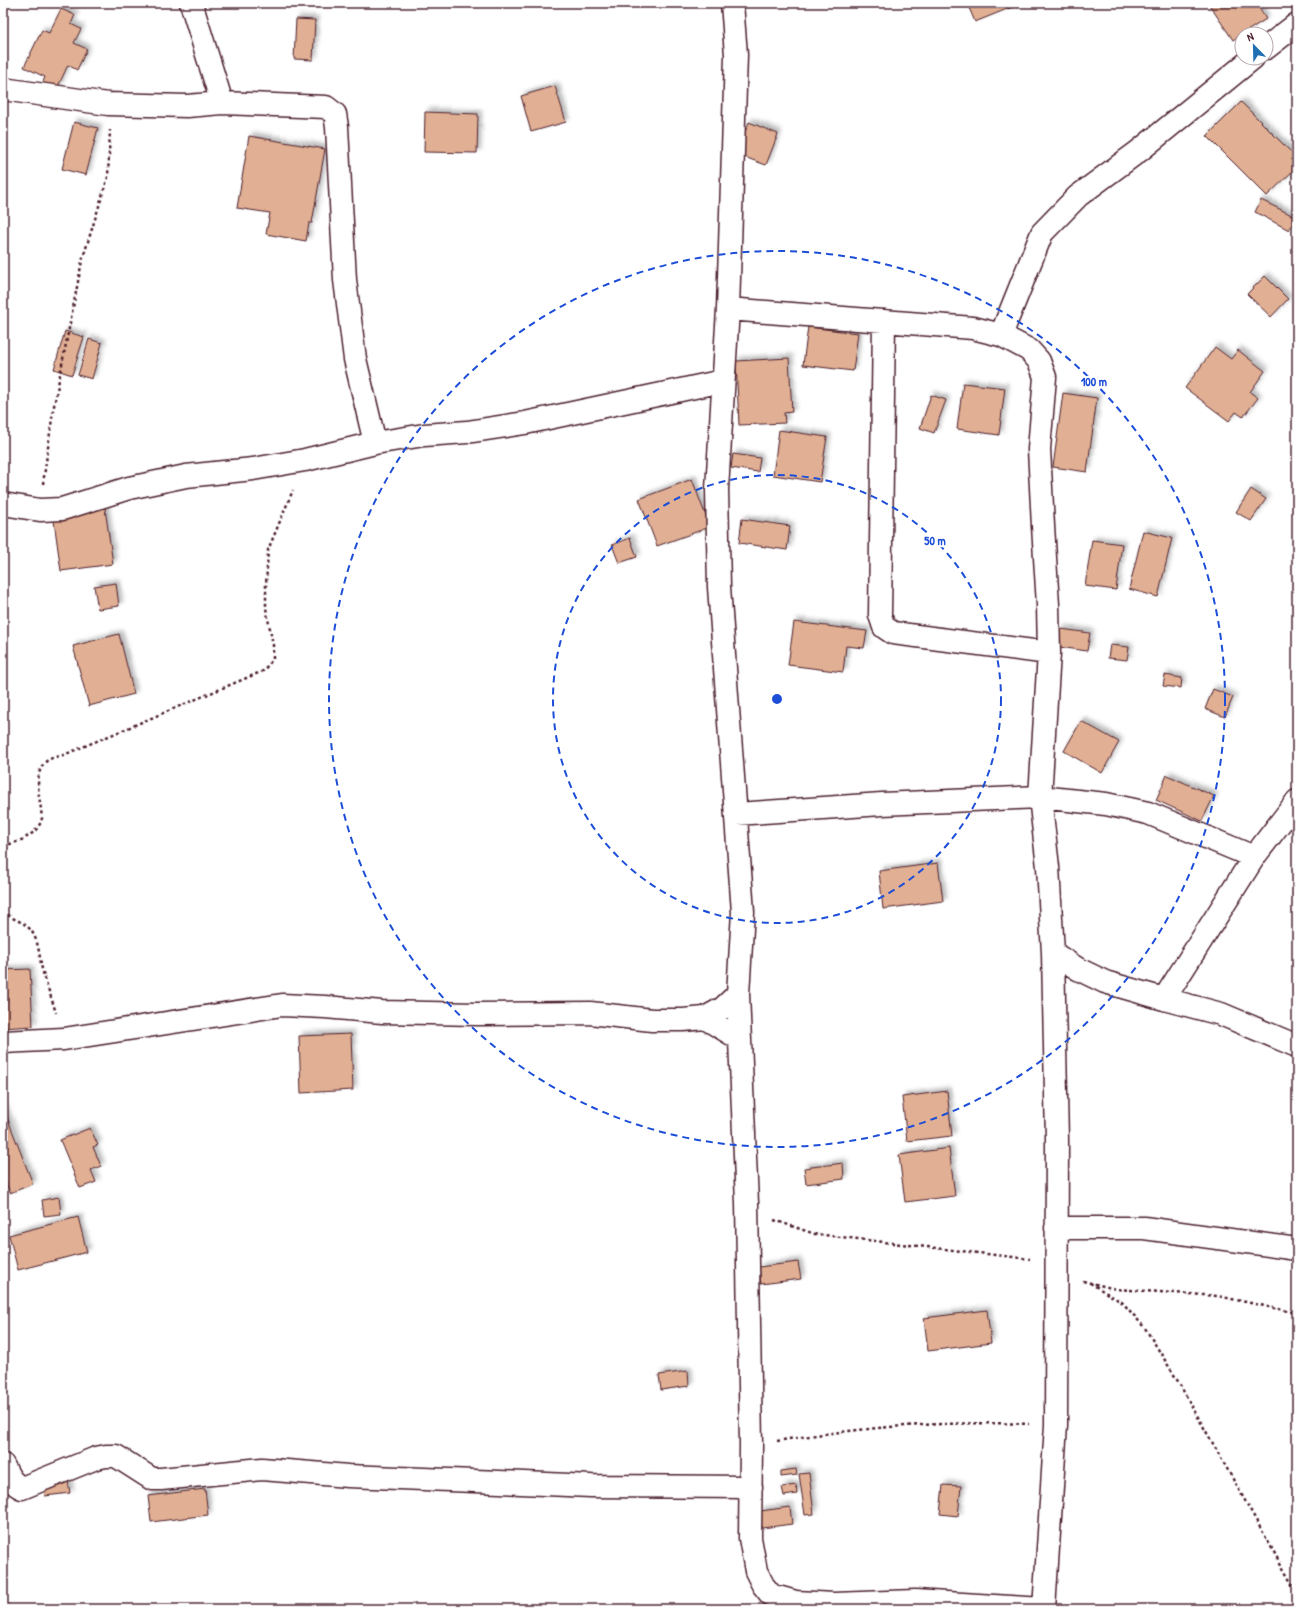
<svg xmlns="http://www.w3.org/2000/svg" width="1300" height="1612" font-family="'Patrick Hand',sans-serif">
	<defs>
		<filter id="shadow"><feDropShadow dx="3.5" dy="-3.5" stdDeviation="2" flood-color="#0004"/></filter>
	</defs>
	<rect width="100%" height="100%" fill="#fff"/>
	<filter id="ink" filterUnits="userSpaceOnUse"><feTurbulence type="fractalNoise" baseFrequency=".025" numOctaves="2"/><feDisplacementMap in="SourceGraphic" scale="8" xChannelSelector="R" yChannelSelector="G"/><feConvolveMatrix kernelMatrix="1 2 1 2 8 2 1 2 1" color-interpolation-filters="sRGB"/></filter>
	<g filter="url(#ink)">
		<!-- building -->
		<path fill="#e1af93" stroke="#4a1f2b" filter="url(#shadow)" d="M 967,3 L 1022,3 L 975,22 Z
			M 1208,3 L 1256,3 L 1266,19 L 1233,40 Z
			M 61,9 L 75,15 L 71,24 L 81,29 L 74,43 L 87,49 L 77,70 L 68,65 L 56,91 L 42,84 L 45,77 L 24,67 L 42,30 L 49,33 Z
			M 296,19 L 315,20 L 313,60 L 294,59 Z
			M 555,86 L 566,122 L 531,132 L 521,96 Z
			M 1241,102 L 1297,158 L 1297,167 L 1267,196 L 1207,136 Z
			M 425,112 L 478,114 L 477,153 L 424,152 Z
			M 74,122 L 98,128 L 86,175 L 62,169 Z
			M 749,122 L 778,134 L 766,165 L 736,154 Z
			M 249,136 L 325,149 L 312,223 L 309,223 L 306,241 L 266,234 L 270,213 L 237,208 Z
			M 1261,200 L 1296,217 L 1289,230 L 1255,212 Z
			M 1265,276 L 1288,299 L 1271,317 L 1247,294 Z
			M 808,327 L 858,333 L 853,371 L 803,365 Z
			M 65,331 L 84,337 L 72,375 L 54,369 Z
			M 89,339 L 102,343 L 92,379 L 78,375 Z
			M 1215,347 L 1231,359 L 1238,350 L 1265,371 L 1250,392 L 1258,398 L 1243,417 L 1236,412 L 1229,421 L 1185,388 Z
			M 789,358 L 792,412 L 784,413 L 785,423 L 739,425 L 736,361 Z
			M 963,383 L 1005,388 L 999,435 L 957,429 Z
			M 1063,393 L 1097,398 L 1087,472 L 1053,467 Z
			M 931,395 L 946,400 L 934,433 L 920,428 Z
			M 779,430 L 827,437 L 820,482 L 773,475 Z
			M 733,454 L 760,458 L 758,472 L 731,468 Z
			M 692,479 L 710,527 L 657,546 L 639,499 Z
			M 1251,489 L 1266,499 L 1251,521 L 1236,512 Z
			M 105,508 L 113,564 L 61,571 L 53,514 Z
			M 742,519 L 790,526 L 787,550 L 739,543 Z
			M 1143,531 L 1172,538 L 1158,597 L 1129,589 Z
			M 630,538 L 637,557 L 619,563 L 612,545 Z
			M 1092,540 L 1122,544 L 1116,590 L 1085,586 Z
			M 116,583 L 119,606 L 98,609 L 94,586 Z
			M 794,622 L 867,631 L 864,648 L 846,646 L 843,672 L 788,665 Z
			M 1061,629 L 1090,633 L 1087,651 L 1059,647 Z
			M 119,634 L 134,694 L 89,706 L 73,646 Z
			M 1110,645 L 1129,647 L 1127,660 L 1108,658 Z
			M 1165,675 L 1182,678 L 1181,688 L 1163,686 Z
			M 1213,689 L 1233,697 L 1225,717 L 1205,709 Z
			M 1081,721 L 1119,742 L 1102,773 L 1064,751 Z
			M 1167,775 L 1214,796 L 1202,821 L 1156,800 Z
			M 938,863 L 943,901 L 883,909 L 879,871 Z
			M 30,969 L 33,1026 L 3,1028 L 3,970 Z
			M 351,1034 L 353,1090 L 301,1093 L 299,1036 Z
			M 947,1091 L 952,1136 L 907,1141 L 902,1097 Z
			M 3,1107 L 33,1184 L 10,1193 L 3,1175 Z
			M 90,1128 L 98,1145 L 93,1147 L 101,1166 L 91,1170 L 96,1182 L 80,1188 L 60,1140 Z
			M 949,1148 L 955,1196 L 905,1202 L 899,1155 Z
			M 843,1163 L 844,1179 L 806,1184 L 804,1168 Z
			M 59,1197 L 61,1214 L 44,1216 L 42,1200 Z
			M 78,1217 L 87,1252 L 18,1270 L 9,1235 Z
			M 798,1262 L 801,1279 L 761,1284 L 759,1267 Z
			M 987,1310 L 991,1343 L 928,1351 L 924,1318 Z
			M 688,1371 L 689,1386 L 661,1390 L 659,1375 Z
			M 796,1469 L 797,1475 L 781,1477 L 781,1471 Z
			M 809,1473 L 814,1514 L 805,1515 L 799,1474 Z
			M 68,1481 L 70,1493 L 45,1496 L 43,1484 Z
			M 796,1485 L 797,1494 L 784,1496 L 782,1487 Z
			M 943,1485 L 961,1486 L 958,1516 L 940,1514 Z
			M 205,1489 L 208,1515 L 151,1522 L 148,1496 Z
			M 790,1507 L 792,1524 L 762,1528 L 760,1511 Z"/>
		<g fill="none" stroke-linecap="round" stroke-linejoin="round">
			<!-- minor casing -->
			<g stroke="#4a1f2b" stroke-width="25">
				<path id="minor" d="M 191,3 L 222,103
					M 732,3 L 736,55 L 728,309 L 717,489 L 719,587 L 743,912 L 738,994 L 747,1203 L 751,1445 L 750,1538 L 756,1571 L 763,1585 L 771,1595 L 796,1602 L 834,1604 L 915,1601 L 1044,1609
					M 1266,48 L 1297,24
					M 3,89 L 108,104 L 187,106 L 222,103 L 326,107 L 335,114 L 337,127 L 345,280 L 355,359 L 375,443
					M 728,309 L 973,328 L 1001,335 L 1029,350 L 1039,361 L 1045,377 L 1039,449 L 1043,526 L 1048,605 L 1049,653 L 1040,797 L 1048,867 L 1053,953 L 1057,1140 L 1056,1425 L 1044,1609
					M 884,321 L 880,615 L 884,627 L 893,633 L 1049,653
					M 1001,335 L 1042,233 L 1078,196 L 1139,151 L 1253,58
					M 3,504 L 40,510 L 62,509 L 129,488 L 186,476 L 253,469 L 305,460 L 375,443 L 424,435 L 467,432 L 525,423 L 723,381
					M 736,814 L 882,804 L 1040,797 L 1106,804 L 1148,813 L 1254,857
					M 1053,953 L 1078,969 L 1105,982 L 1164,999 L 1221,1014 L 1297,1046
					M 1164,999 L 1254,857 L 1297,801
					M 705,1018 L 740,1039
					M 3,1042 L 64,1039 L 282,1005 L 325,1007 L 382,1012 L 476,1014 L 590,1013 L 652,1020 L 683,1020 L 705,1018 L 723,1008 L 738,994
					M 1056,1228 L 1144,1228 L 1297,1249
					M 3,1465 C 8,1475 11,1483 22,1488 L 96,1458 L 106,1456 L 116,1456 L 152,1479 L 161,1479 L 262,1469 L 348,1476 L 500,1482 L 591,1486 L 751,1487"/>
			</g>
			<!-- path -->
			<path stroke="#4a1f2b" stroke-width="2.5" stroke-dasharray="3 3" stroke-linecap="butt" d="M 43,484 L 53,411 L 82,261 L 108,177 L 110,130
				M 3,845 C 17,844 39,834 42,818 C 42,816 41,812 41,809 C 39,794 33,770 48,760 C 53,757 61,756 66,754 L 263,671 L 273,659 L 273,645 L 266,608 L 266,585 L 268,550 L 293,490
				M 3,911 C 10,919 21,920 29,928 C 39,939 39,955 42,969 C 46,984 52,999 56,1013
				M 774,1220 L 815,1234 L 1030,1259
				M 1083,1281 L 1116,1289 L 1218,1296 L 1297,1313
				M 1090,1283 L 1123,1303 L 1145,1328 L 1176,1378 L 1297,1593
				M 777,1441 C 861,1427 944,1421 1029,1424"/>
			<!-- minor -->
			<use href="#minor" stroke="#fff" stroke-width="22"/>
		</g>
	</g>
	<!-- distance rings -->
	<g fill="none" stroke="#1d4ed8" stroke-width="2" stroke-dasharray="7 5">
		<circle cx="777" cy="699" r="224"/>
		<circle cx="777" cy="699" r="448"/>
	</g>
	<circle cx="777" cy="699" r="6" fill="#1d4ed8" stroke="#fff" stroke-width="2"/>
	<g font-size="12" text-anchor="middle" font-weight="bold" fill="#1d4ed8" stroke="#fff" stroke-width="4" stroke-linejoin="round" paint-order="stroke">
		<text x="1094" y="386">100 m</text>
		<text x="935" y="545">50 m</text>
	</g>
	<!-- margin -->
	<rect width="1300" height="1612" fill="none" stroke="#fff" stroke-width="16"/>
	<rect x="8" y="8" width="1284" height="1596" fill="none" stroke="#4a1f2b" stroke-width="1.5" filter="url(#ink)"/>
	<!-- north arrow -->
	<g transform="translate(1254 46) rotate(337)"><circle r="19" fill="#ffffff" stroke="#b7a5aa"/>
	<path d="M0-3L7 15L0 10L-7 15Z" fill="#1f6fb2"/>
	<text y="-6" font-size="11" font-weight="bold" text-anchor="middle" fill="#4a1f2b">N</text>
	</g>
</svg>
